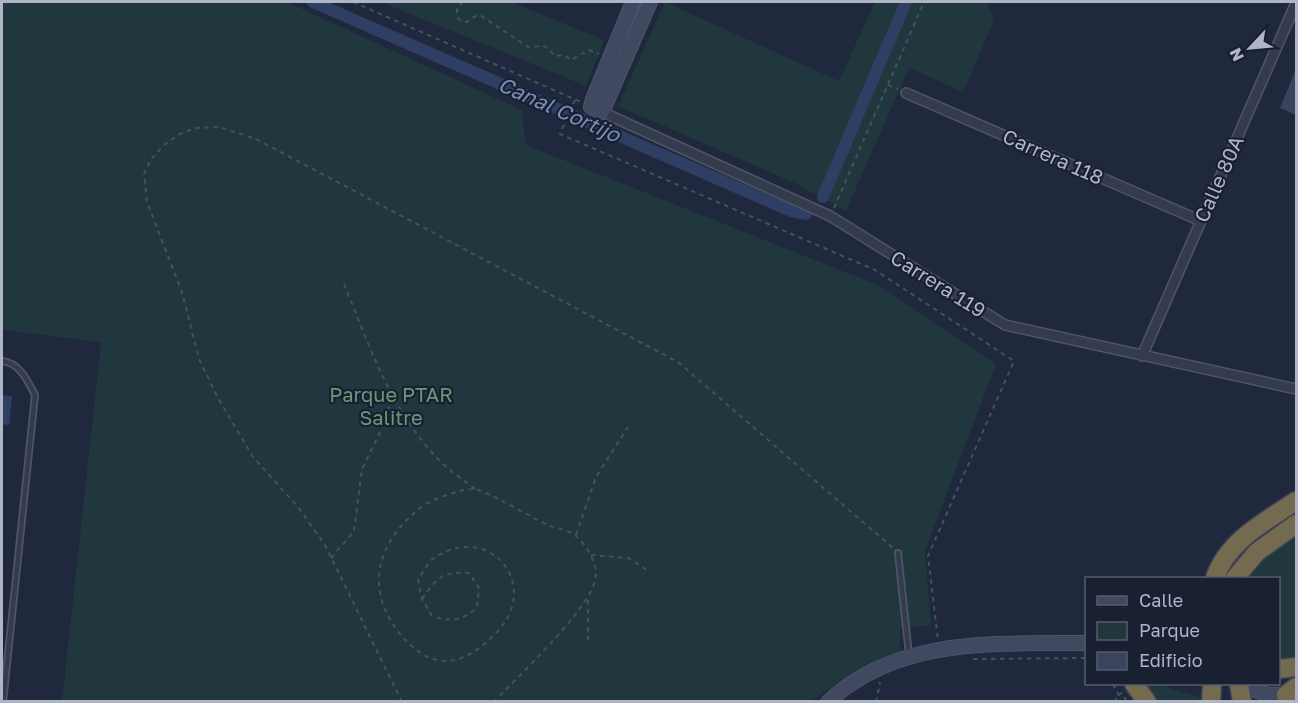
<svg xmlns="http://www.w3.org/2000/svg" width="1298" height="703" font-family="'Golos Text',sans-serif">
	<rect width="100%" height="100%" fill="#1f283d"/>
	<!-- green -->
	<path fill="#21373e" d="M 2,2 L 287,2 L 522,110 L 526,145 L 880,286 L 996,364 L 925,551 L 931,625 L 900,629 L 900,651 L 861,669 L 810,701 L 62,702 L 101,342 L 2,330 Z
		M 381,2 L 511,2 L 604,40 L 586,86 Z
		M 665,2 L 839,81 L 875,2 L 987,2 L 994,21 L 963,92 L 909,68 L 846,211 L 795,183 L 618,106 Z
		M 1296,536 L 1296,660 L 1279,663 L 1278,578 L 1246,578 L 1263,558 Z
		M 1142,684 L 1158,684 L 1201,698 L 1200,701 L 1154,701 Z"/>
	<!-- water -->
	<path fill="#2f3f64" d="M 2,395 L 12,396 L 9,425 L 2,424 Z"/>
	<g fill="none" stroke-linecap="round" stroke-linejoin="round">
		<!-- canal -->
		<path stroke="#2f3f64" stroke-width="12" d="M 313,2 L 791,211 L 806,214
			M 823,197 L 906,2"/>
	</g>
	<!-- building -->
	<path fill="#3b445d" d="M 1296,69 L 1296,115 L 1280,108 Z"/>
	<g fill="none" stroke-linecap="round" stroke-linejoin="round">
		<!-- lane casing -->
		<g stroke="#4e5567" stroke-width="8">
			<path id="lane" d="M 2,361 C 20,363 27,380 35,395 L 3,702
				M 898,553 L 909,655"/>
		</g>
		<!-- street casing -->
		<g stroke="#4e5567" stroke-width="12">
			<path id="street" d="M 906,93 L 1201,221
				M 602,112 L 830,216 L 1005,325 L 1296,389
				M 1142,356 L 1296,3"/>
		</g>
		<!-- secondary casing -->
		<g stroke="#4e5567" stroke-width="16">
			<path id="secondary" d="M 633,2 L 593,99 L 591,107 L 602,112 L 650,2
				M 1238,684 L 1269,695 L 1293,694
				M 828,702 C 899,636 997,644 1086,643"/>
		</g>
		<!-- highway casing -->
		<g stroke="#3b4254" stroke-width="21">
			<path id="highway" d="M 1215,578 C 1227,541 1266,521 1296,501
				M 1235,578 L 1257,552 L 1296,524
				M 1278,669 L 1296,667
				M 1134,684 L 1147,702
				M 1239,684 L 1242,702
				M 1286,695 L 1296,687
				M 1211,702 L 1212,684"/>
		</g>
		<!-- path -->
		<path stroke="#3f545b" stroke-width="2" stroke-dasharray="4.5 4.5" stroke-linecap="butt" d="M 353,2 L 581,102
			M 463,2 L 457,8 L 457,17 C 468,29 469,16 480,15 L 528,47 C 542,47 546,42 554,56 L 564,55 L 571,60 L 589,50 L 599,54
			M 888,85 L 898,89
			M 575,100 L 560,134 L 875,270 L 1014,361 L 928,556 L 938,640
			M 834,208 L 924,2
			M 344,284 C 369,345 390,408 436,457 C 447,469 462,479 475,489
			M 576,535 L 596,477 L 628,427
			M 591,555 L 628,558 L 650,572
			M 331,558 L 354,531 L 362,469 L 386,420 L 391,397
			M 422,599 C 437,578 442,571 469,573 L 479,588 L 477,608 C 461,621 451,622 432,616 L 422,599 L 418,579 C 423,573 428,562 434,558 C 489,521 541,584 498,631 C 462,670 429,672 397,630 C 364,585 379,541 420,508 C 430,500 462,488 475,489 C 487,491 532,518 548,525 C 557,529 571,530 577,537 C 588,547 599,566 595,581 C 587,612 519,675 494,702
			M 588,600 L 588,644
			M 973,659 L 1086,658
			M 1113,684 L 1122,702
			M 402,702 L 325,545 L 298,507 L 253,457 L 218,398 L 199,359 L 182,292 L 147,202 L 144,174 L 151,159 L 164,145 L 180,134 L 195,128 L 219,127 L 256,139 L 678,362 L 894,549
			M 876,702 L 880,682"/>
		<!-- lane -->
		<use href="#lane" stroke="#333b4d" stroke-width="4.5"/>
		<!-- street -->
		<use href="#street" stroke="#333b4d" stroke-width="9"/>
		<!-- secondary -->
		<use href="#secondary" stroke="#414960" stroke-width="14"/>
		<!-- highway -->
		<use href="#highway" stroke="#736a50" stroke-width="18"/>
		<!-- path-bridge -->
		<path stroke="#3f545b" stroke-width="2" stroke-dasharray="4.5 4.5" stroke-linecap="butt" d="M 1117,702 L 1115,697 L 1122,693 L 1127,702"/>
	</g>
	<g text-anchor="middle" stroke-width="4.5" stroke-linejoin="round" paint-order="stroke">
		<!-- street labels -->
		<g font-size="20" fill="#aeb5c9" stroke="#192031">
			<text transform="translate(1053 157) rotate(24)" y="7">Carrera 118</text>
			<text transform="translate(1219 179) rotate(-66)" y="7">Calle 80A</text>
			<text transform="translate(938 284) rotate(32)" y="7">Carrera 119</text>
		</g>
		<!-- park labels -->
		<g font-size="20" fill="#639c77" stroke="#192031">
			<text x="391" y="402">Parque PTAR<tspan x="391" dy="23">Salitre</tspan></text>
		</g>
		<!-- water labels -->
		<g font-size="21" font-style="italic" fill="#7a8db8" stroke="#192031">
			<text transform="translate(559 110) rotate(24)" y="7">Canal Cortijo</text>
		</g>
	</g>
	<!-- border -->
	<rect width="1298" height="703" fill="none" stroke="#aeb5c9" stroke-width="6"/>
	<!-- legend -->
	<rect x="1085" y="577" width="195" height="108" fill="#192031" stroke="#555c6e" stroke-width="1.5"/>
	<rect x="1097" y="596" width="30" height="9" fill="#414960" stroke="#555c6e" stroke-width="1.5"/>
	<text x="1139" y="607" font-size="18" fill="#aeb5c9">Calle</text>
	<rect x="1097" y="622" width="30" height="18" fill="#21373e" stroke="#555c6e" stroke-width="1.5"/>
	<text x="1139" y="637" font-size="18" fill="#aeb5c9">Parque</text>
	<rect x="1097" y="652" width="30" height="18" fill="#3b445d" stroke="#555c6e" stroke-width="1.5"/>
	<text x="1139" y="667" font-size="18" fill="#aeb5c9">Edificio</text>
	<!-- north arrow -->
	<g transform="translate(1250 48) rotate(244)" stroke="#192031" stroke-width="4.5" paint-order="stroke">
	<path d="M0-4.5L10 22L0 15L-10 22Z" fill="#aeb5c9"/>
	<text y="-9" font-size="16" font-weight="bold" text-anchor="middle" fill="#aeb5c9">N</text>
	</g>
</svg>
